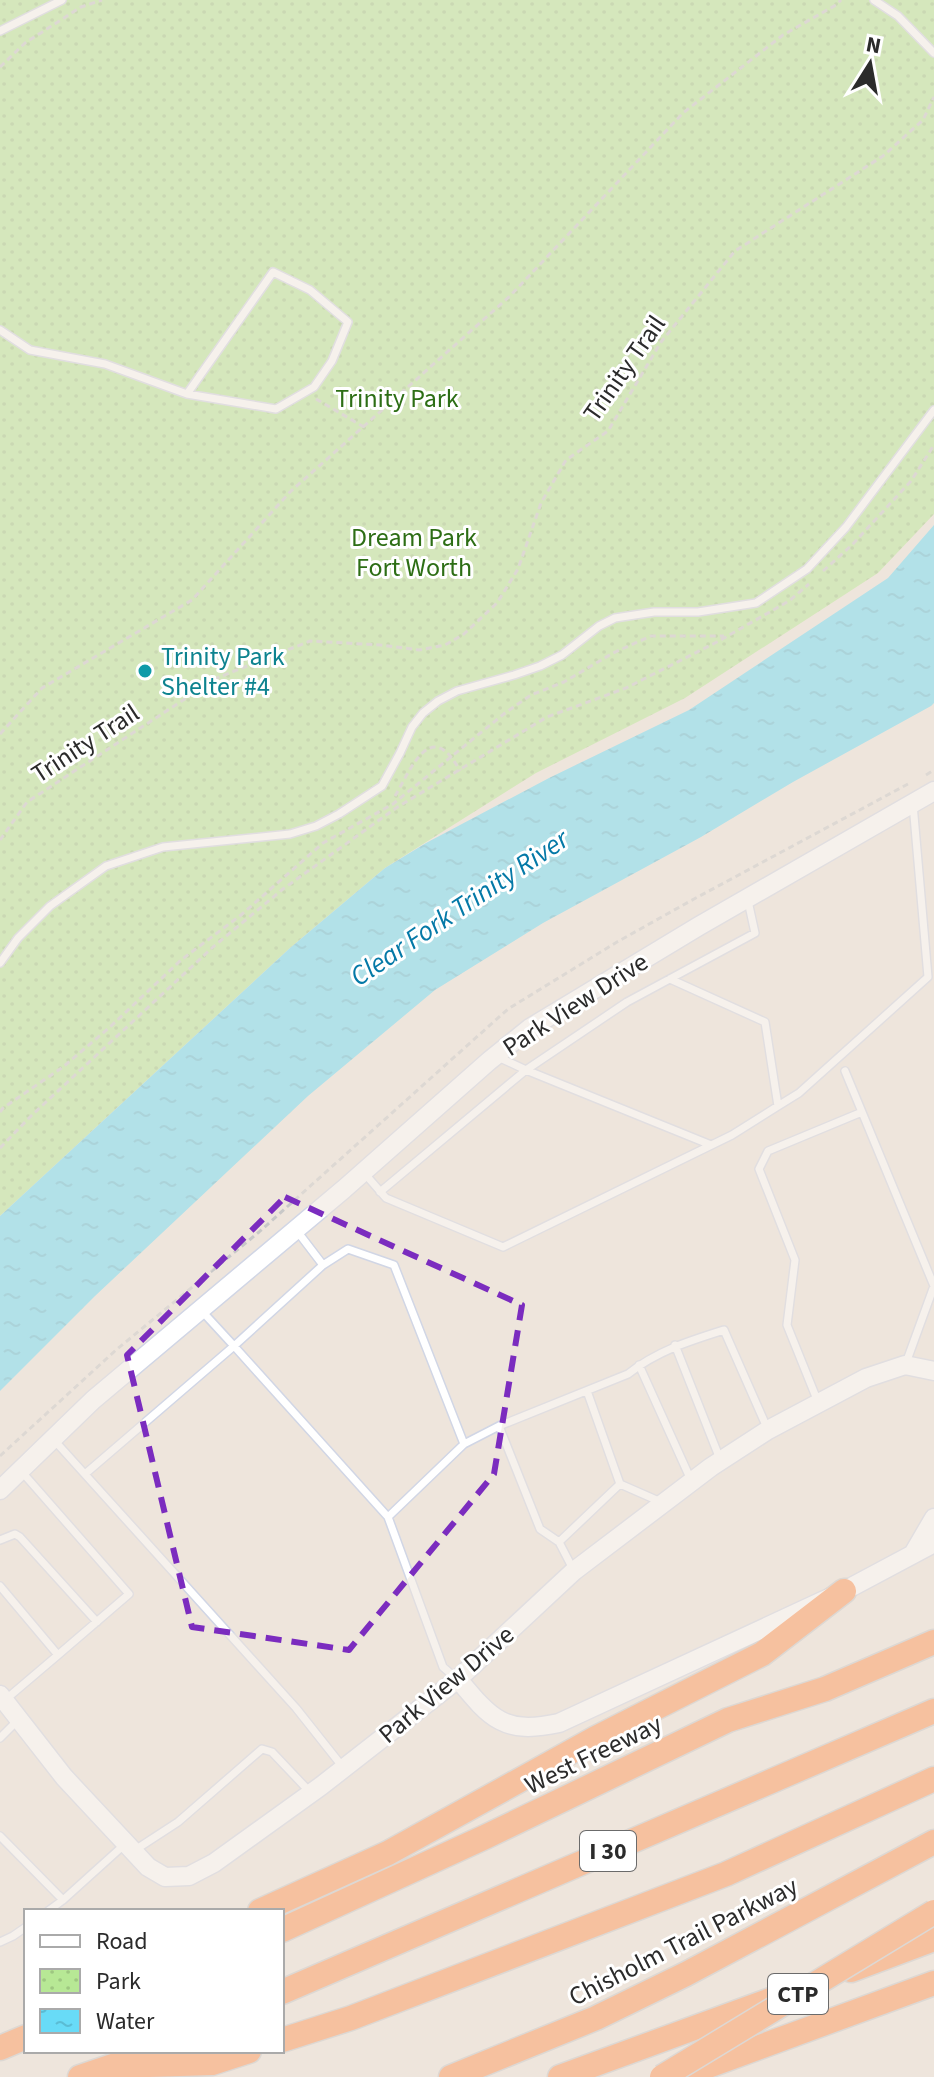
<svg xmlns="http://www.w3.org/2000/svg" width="934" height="2077" font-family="'Source Sans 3',sans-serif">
	<defs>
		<pattern id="park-dots" width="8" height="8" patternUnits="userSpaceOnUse" patternTransform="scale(2)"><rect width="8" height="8" fill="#b7e895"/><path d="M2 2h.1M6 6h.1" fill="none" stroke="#9ec781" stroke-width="1.8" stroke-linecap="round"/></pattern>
		<pattern id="water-ripples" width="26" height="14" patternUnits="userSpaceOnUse" patternTransform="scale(2)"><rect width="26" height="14" fill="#68dbf7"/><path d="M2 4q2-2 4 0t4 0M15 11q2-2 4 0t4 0" fill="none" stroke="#5abcd4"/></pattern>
	</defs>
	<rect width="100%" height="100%" fill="#eee5dc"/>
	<!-- park -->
	<path fill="url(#park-dots)" d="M 0,0 L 934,0 L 934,514 L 878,573 L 685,698 L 536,773 L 385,868 L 290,948 L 0,1216 Z"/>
	<!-- water -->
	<path fill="url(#water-ripples)" d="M 934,525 L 934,703 L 931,706 L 793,782 L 701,837 L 543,923 L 435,990 L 308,1096 L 95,1296 L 0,1391 L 0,1216 L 290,948 L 385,868 L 426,843 L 549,778 L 689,710 L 888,578 Z"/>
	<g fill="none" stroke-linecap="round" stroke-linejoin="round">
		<!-- lane casing -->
		<g stroke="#d1d6e5" stroke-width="10">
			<path id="lane" d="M 874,0 L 898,16 L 934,53
				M 0,31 L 62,0
				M 0,330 L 30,350 L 105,364 L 187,394 L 276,409 L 314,387 L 332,361 L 348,322 L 310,290 L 273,272 L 187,394
				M 0,963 L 18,938 L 50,906 L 106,866 L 163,847 L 290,834 L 316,826 L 339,814 L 382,786 L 400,753 L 412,727 L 423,713 L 438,701 L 457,691 L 514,675 L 540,666 L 562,655 L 599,626 L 615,618 L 654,612 L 698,612 L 756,603 L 807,569 L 846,527 L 934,410
				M 670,979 L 765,1022 L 778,1106
				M 845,1071 L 934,1286 L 906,1363
				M 711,1145 L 526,1070 L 627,1002 L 755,933 L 748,901
				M 365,1174 L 386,1198 L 503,1247 L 732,1135 L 778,1106 L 799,1093 L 928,977 L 913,804
				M 380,1192 L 526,1070 L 496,1056
				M 297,1231 L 323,1265 L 234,1346 L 388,1517 L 443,1667 L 457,1679
				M 323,1265 L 348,1249 L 394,1265 L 464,1444 L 388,1517
				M 675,1345 L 720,1459
				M 639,1365 L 691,1480
				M 587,1391 L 620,1484
				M 818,1402 L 787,1325 L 795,1260 L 759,1169 L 768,1151 L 862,1112
				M 499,1426 L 540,1529 L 559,1542
				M 54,1440 L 296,1708 L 342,1766
				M 464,1444 L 499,1426 L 628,1374 C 657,1351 689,1341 724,1330 L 768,1430
				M 85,1474 L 234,1346 L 200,1309
				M 0,1540 L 15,1534 L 20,1537 L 97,1622
				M 573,1569 L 559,1542 L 620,1484 L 661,1502
				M 0,1586 L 58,1655 L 129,1594 L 22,1472
				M 5,1700 L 58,1655
				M 0,1738 L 17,1721
				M 0,1836 L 63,1900
				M 135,1850 L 178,1822 L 262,1749 L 272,1752 L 309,1791
				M 48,1911 L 63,1900 L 124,1845
				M 0,1942 L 13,1936 L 26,1927"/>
		</g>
		<!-- secondary casing -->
		<g stroke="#d1d6e5" stroke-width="21">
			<path id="secondary" d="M 0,1490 L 93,1400 L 344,1189 L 489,1061 L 530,1028 L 699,926 L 934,791
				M 913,1554 L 934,1518
				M 458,1679 C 491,1719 504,1735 559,1723 L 844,1591 L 934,1543
				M 0,1695 L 64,1777 L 148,1867 L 165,1877 L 189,1876 L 214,1863 L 321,1786 L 458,1679 L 574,1571 L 711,1467 L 768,1430 L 866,1378 L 905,1365 L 934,1371"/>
		</g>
		<!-- highway casing -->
		<g stroke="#c8c8c8" stroke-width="27">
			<path id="highway" d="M 260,1911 L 388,1853 L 594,1739 L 762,1654 L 844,1591
				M 282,1930 L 485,1837 L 728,1720 L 825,1689 L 934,1642
				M 851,1970 L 934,1939
				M 282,1992 L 934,1711
				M 282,2040 L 351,2018 L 726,1874 L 934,1779
				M 0,2048 L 26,2037
				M 116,2066 L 212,2063 L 249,2051
				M 80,2077 L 130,2060
				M 451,2077 L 596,2018 L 686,1974 L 934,1842
				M 560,2077 L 787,1994
				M 678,2077 L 934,1983"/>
		</g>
		<!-- path -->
		<path stroke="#c8c8c8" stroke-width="3" stroke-dasharray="6 4" stroke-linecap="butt" d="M 0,67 L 25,43 L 81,7 L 102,0
			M 316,399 L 364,427
			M 823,571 L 852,545 L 911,481 L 934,445
			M 0,734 L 42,688 L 192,600 L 290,492 L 510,296 L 683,113 L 783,35 L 836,5 L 841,0
			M 926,775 L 934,770
			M 395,796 C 412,767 431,717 460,771
			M 0,840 L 27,802 L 217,678 L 310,641 L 380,645 L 419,650 L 445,645 L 464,634 L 497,603 L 518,569 L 541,503 L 566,460 L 608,431 L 661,342 L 735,251 L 883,156 L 923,120 L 934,97
			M 0,1112 L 3,1108 L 63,1067 L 110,1027 L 181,960 L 241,915 L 323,843 L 393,804 L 505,713 L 531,695 L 564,682 L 613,653 L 651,636 L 724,636
			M 0,1148 L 31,1116 L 213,947 L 283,889 L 396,808 L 547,717 L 626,688 L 717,642 L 789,601 L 809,584
			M 0,1456 L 116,1350 L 259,1232 L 508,1009 L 617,942 L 694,899 L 908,784"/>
		<!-- lane -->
		<use href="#lane" stroke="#fff" stroke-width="7"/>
		<!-- secondary -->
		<use href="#secondary" stroke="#fff" stroke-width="18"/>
		<!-- highway -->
		<use href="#highway" stroke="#ff9456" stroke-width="24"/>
		<!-- highway-bridge casing -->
		<g stroke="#c8c8c8" stroke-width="27" stroke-linecap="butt">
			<path id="highway-bridge" d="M 662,2077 L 934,1912"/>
		</g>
		<!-- highway-bridge -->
		<use href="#highway-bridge" stroke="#ff9456" stroke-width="24"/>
	</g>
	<!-- marked area -->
	<path d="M0 0H934V2077H0ZM 285,1197 L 522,1305 L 494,1474 L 349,1650 L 192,1627 L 127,1355 Z" fill="#eee5dc" fill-opacity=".55" fill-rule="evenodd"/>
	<path fill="none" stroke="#7b2cbf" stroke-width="6" stroke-dasharray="16 10" stroke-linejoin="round" d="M 285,1197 L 522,1305 L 494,1474 L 349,1650 L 192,1627 L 127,1355 Z"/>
	<!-- markers -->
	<circle fill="#0f9aa8" stroke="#fff" stroke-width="3" cx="145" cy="671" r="8"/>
	<g text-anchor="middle" stroke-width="6" stroke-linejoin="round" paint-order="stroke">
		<!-- shield labels -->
		<g fill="#fff" stroke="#6b6b6b" stroke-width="2">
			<rect x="580" y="1831" width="56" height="40" rx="6"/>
			<rect x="768" y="1974" width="60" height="40" rx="6"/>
		</g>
		<g font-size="24" font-weight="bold" fill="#2b2b2b">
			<text x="608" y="1859">I 30</text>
			<text x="798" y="2002">CTP</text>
		</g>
		<!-- street labels -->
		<g font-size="26" fill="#2b2b2b" stroke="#fff">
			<text transform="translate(624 368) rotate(-55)" y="9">Trinity Trail</text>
			<text transform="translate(85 743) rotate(-33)" y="9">Trinity Trail</text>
			<text transform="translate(575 1004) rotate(-33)" y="9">Park View Drive</text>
			<text transform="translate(446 1684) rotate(-40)" y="9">Park View Drive</text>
			<text transform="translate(593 1754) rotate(-26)" y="9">West Freeway</text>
			<text transform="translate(683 1941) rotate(-27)" y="9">Chisholm Trail Parkway</text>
		</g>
		<!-- park labels -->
		<g font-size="26" fill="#2d6e15" stroke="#fff">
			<text x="397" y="407">Trinity Park</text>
			<text x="414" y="546">Dream Park<tspan x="414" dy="30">Fort Worth</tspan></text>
		</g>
		<!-- culture labels -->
		<g font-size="26" fill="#0d838f" stroke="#fff" text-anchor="start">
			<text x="161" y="665">Trinity Park<tspan x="161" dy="30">Shelter #4</tspan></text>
		</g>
		<!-- water labels -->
		<g font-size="28" font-style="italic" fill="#0479a7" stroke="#fff">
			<text transform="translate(459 907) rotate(-34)" y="10">Clear Fork Trinity River</text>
		</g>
	</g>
	<!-- legend -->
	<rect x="24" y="1909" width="260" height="144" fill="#ffffff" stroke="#aaaaaa" stroke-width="2"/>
	<rect x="40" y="1935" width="40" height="12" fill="#ffffff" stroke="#aaaaaa" stroke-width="2"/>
	<text x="96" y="1949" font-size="24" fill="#2b2b2b">Road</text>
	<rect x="40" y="1969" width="40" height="24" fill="url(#park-dots)" stroke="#aaaaaa" stroke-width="2"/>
	<text x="96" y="1989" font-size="24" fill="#2b2b2b">Park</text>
	<rect x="40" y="2009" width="40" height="24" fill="url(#water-ripples)" stroke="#aaaaaa" stroke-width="2"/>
	<text x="96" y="2029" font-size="24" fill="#2b2b2b">Water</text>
	<!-- north arrow -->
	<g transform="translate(870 64) rotate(11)" stroke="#ffffff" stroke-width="6" paint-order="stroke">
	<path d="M0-6L14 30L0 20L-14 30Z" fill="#2b2b2b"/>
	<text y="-12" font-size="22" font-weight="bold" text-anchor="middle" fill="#2b2b2b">N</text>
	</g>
</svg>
